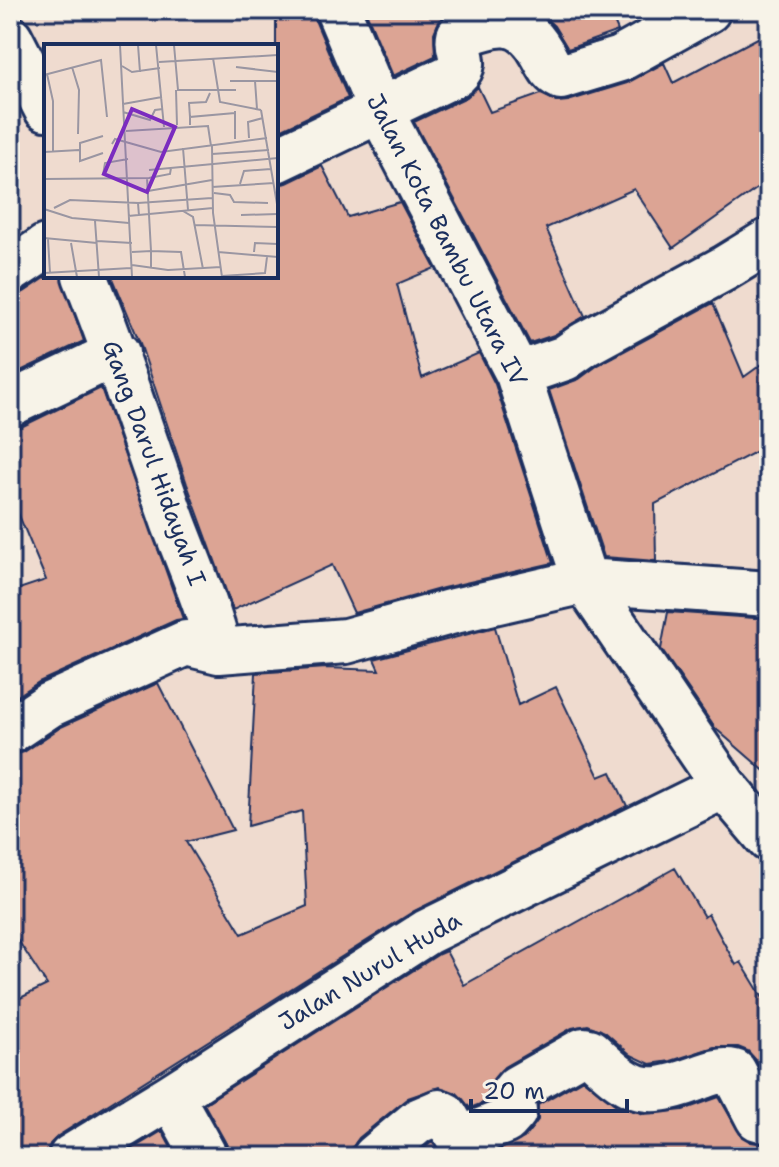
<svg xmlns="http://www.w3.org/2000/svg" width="779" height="1167" font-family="'Shantell Sans',sans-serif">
	<rect width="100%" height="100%" fill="#efdbcf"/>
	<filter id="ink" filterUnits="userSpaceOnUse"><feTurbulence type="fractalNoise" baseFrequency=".0125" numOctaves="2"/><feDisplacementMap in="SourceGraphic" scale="16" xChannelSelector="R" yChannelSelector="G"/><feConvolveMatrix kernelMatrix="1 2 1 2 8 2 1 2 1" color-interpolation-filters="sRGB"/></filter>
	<g filter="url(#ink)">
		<!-- building -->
		<path fill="#dca494" stroke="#1b2f5e" stroke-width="2" d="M 276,10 L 314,10 L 315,20 L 348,98 L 276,132 Z
			M 365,10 L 441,10 L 444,17 L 439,21 L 434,33 L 435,56 L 393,76 Z
			M 537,10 L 609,10 L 618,31 L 568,49 L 554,26 Z
			M 769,32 L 769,180 L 673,248 L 634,189 L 546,228 L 585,316 L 554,335 L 530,343 L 414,122 L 467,97 L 478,87 L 490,112 L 541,94 L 558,102 L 568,101 L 627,83 L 664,63 L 673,83 Z
			M 322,166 L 348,217 L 400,202 L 435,268 L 397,284 L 422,378 L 479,353 L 495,384 L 553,563 L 443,588 L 354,613 L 332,565 L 233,610 L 187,484 L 140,343 L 112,276 L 276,276 L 276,185 L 287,183 Z
			M 48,276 L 61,276 L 84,341 L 10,376 L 10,296 L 24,292 Z
			M 713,303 L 744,377 L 769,359 L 769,445 L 655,504 L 656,561 L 604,557 L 549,390 L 579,379 L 598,365 Z
			M 101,388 L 183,619 L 176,620 L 39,682 L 10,701 L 10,592 L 46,580 L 10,494 L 10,429 L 21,427 Z
			M 668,612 L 769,619 L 769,775 L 715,728 L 661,649 Z
			M 495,627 L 518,705 L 556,687 L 599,777 L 611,772 L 627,806 L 414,911 L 58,1136 L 50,1144 L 46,1157 L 10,1157 L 10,1003 L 47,985 L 10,928 L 10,756 L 24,752 L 61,727 L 158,683 L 233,830 L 186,842 L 242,934 L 307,906 L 302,811 L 248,826 L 256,673 L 326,668 L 379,670 L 374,659 Z
			M 675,868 L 704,917 L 708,914 L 736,965 L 741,962 L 769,1008 L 769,1085 L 756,1060 L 748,1051 L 738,1047 L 714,1047 L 671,1061 L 650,1064 L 631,1055 L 605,1032 L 588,1025 L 572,1028 L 504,1067 L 488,1086 L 488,1101 L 470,1108 L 457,1093 L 440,1087 L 408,1098 L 359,1138 L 352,1148 L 351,1154 L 347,1157 L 230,1157 L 227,1145 L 204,1104 L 439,954 L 446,951 L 464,985 Z
			M 583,1079 L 616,1105 L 644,1114 L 683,1110 L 719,1097 L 742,1137 L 751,1142 L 769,1145 L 769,1157 L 483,1157 L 524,1138 L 538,1120 L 538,1105 Z
			M 162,1131 L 176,1157 L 119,1157 Z
			M 432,1142 L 443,1157 L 418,1157 L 417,1154 Z"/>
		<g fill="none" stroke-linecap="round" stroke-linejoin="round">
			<!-- minor casing -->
			<g stroke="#1b2f5e" stroke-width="50">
				<path id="minor" d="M 338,10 L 381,112 L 518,374 L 585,581 L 724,786 L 769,839
					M 10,38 L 46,108
					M 276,160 L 456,74 C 470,62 455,51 459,36 C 495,23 519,13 542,53 C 548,63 550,72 561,77 L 620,59 L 708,10
					M 10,271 L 46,247
					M 85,276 C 119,359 144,440 174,524 C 190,566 208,607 219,651
					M 518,374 L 565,358 L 585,344 L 725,268 L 769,241
					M 10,404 L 117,353
					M 10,731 L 49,705 L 186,643 L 219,651 L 346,641 L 450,612 L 585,581 L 769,594
					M 171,1096 L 205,1157
					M 71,1157 L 171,1096 L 427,932 L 724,786
					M 375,1157 L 418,1121 L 439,1112 L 445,1115 L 458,1137 L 463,1138 L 506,1121 L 514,1112 L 512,1094 L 517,1088 L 584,1050 L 589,1051 C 630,1090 641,1099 696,1079 C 709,1074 720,1069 734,1072 L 758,1118 L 769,1121"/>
			</g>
			<!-- minor -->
			<use href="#minor" stroke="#f7f3e8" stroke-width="44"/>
		</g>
	</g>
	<g text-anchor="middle" stroke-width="6" stroke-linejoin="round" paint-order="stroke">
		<!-- street labels -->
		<g font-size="24" fill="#1b2f5e" stroke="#f7f3e8">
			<text transform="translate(447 240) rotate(63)" y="8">Jalan Kota Bambu Utara IV</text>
			<text transform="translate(154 463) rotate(70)" y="8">Gang Darul Hidayah I</text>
			<text transform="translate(370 971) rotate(-31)" y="8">Jalan Nurul Huda</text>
		</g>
	</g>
	<!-- overview -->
	<g transform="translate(44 44)">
		<rect width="234" height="234" fill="#efdbcf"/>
		<path fill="none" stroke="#9a96a2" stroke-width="2" d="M 76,1 L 88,233M 94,1 L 96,28M 112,1 L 120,83M 130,1 L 134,46 L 192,46M 169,14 L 176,58 L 217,66M 115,18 L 234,11M 78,22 L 88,28 L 116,24M 28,23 L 35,46 L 34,90M 192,23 L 234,28M 3,30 L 9,57 L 9,107M 0,31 L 57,16 L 63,73M 186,37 L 233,37M 211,37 L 213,65M 132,46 L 133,81M 79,60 L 118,53M 217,66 L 234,166M 79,68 L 106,76 L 111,66 L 119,65M 146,73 L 145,59 L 162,58 L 166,49M 146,81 L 146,73 L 191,69M 82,87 L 164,82 L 167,102M 59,92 L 36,99 L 36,117 L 59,109M 205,94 L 204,78 L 219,74M 191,95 L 191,67M 68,100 L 71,95 L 117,108 L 223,94M 168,102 L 169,169 L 178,233M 139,104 L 144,166M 0,108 L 35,106M 168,110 L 225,106M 105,126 L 234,114M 59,131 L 61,119 L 84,115M 103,134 L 107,207 L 137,208 L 141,233M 0,135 L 105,134 L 126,130 L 127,124M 196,140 L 200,127 L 227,125M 168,143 L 230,139M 104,147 L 168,136M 170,149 L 186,151 L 190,158 L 224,159M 94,159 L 168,154M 10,164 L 26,156 L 94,159 L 95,172M 0,165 L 28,174 L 85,179M 139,167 L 149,173 L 159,225M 197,171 L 234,170M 84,172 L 169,164M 51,177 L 55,233M 150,181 L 234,183M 0,194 L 53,199M 4,195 L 6,229M 53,197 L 88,199M 27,199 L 33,233M 88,208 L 107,207 L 107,223M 174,208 L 234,213M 210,208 L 211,199 L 234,200M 88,221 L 124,226 L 177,223M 0,229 L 87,224M 178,232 L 221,229 L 223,213"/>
		<path fill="#7b2cbf" fill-opacity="0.15" stroke="#7b2cbf" stroke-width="4" d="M 88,65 L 131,83 L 103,148 L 60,130 Z"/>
		<rect width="234" height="234" fill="none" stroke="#1b2f5e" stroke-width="4"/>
	</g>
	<!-- margin -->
	<rect width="779" height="1167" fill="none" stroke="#f7f3e8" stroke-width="40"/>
	<rect x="20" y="20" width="739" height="1127" fill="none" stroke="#1b2f5e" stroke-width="3" filter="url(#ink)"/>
	<!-- scale -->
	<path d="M471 1099v12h156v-12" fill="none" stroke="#1b2f5e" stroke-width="4"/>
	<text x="483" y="1099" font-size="24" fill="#1b2f5e" stroke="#f7f3e8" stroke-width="6" paint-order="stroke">20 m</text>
</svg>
